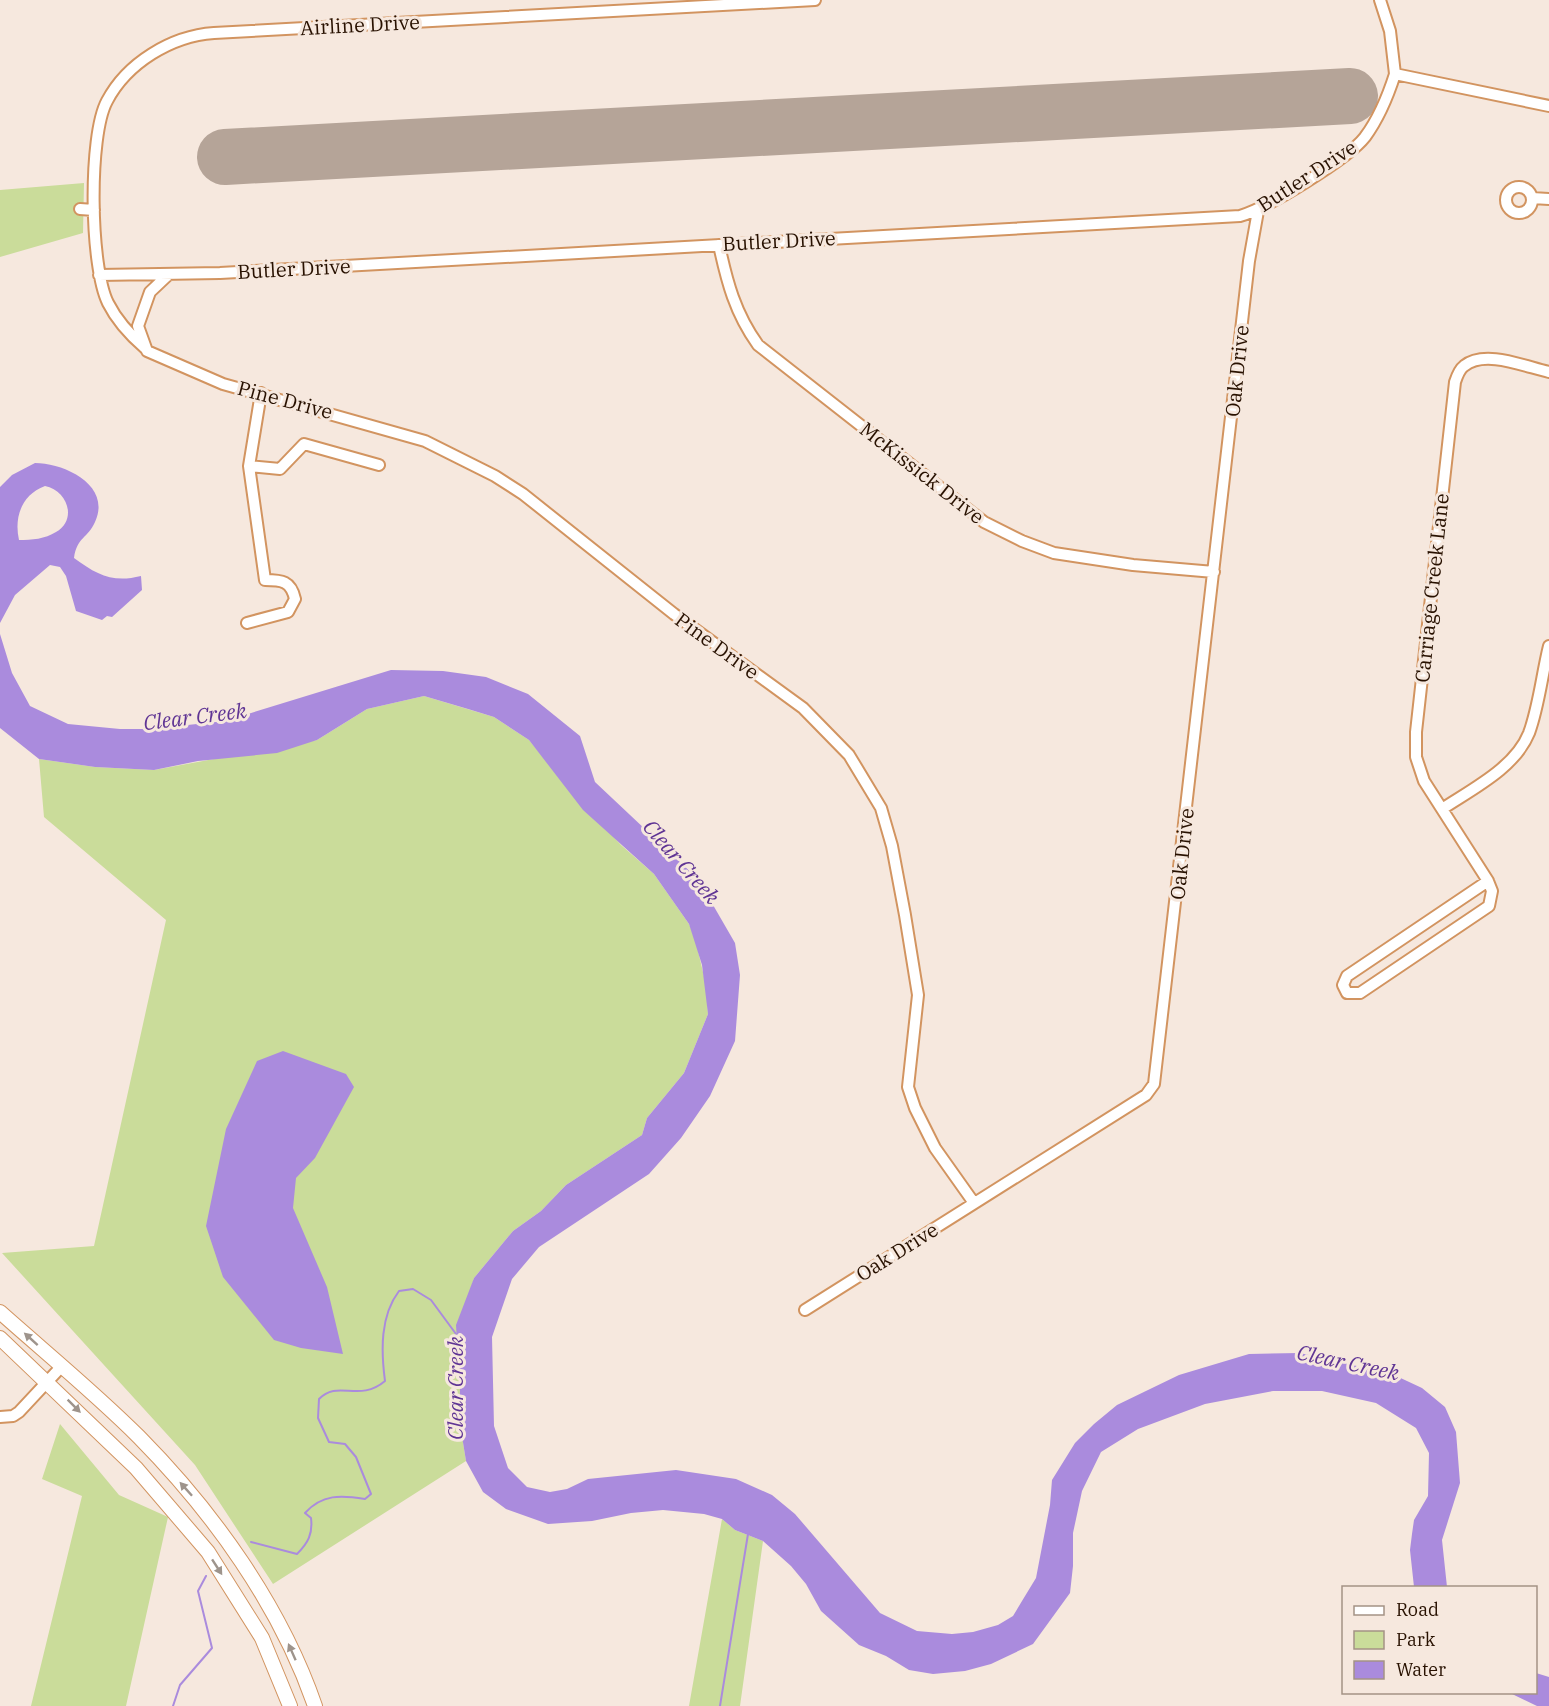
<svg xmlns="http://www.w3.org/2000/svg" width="1549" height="1706" font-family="'IBM Plex Serif',serif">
	<rect width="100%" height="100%" fill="#f6e8de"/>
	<!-- green -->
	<path fill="#cadc9a" d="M 84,183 L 83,233 L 0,257 L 0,190 Z
		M 424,696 L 494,717 L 529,740 L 566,785 L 621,845 L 654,874 L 689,924 L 695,938 L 706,985 L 708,1014 L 684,1073 L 647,1118 L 642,1135 L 566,1185 L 541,1211 L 513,1231 L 474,1278 L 455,1343 L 460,1389 L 459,1418 L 466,1461 L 273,1584 L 195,1465 L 2,1253 L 94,1246 L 166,920 L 44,817 L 39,759 L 95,767 L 154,770 L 317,740 L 367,709 Z
		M 60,1424 L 119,1495 L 168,1517 L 126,1706 L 31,1706 L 82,1496 L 42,1479 Z
		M 722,1519 L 735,1530 L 763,1541 L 740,1706 L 689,1706 Z"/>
	<!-- water -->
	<path fill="#aa8bdd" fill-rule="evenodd" d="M 35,463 C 64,463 112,485 95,522 C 88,538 77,537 74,558 C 97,575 113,583 141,576 L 142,590 L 112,617 L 107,616 L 102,620 L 76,611 L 66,576 L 60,567 L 50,565 L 15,595 L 0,623 L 0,487 L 12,475 ZM 45,486 C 67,490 78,519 56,532 C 45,539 32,540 19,540 C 14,518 21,495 45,486 Z
		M 0,634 L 12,673 L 30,706 L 68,724 L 120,729 L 150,729 L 225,721 L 391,670 L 443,671 L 486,677 L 528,694 L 580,736 L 595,782 L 698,879 L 735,943 L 740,975 L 735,1041 L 710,1096 L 681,1138 L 649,1174 L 539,1247 L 512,1279 L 492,1337 L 494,1426 L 508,1468 L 527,1487 L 550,1492 L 567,1489 L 588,1479 L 676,1470 L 736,1479 L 772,1495 L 795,1514 L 880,1613 L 917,1631 L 952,1634 L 973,1632 L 998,1625 L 1013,1616 L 1022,1601 L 1036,1578 L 1050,1505 L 1052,1480 L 1075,1443 L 1094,1424 L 1117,1405 L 1179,1375 L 1249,1354 L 1300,1353 L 1392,1374 L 1422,1388 L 1445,1407 L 1456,1432 L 1460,1483 L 1442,1540 L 1447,1587 L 1414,1587 L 1410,1550 L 1412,1534 L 1414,1520 L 1428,1496 L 1429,1453 L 1416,1428 L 1376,1403 L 1322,1391 L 1273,1391 L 1205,1404 L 1138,1429 L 1101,1452 L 1082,1491 L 1073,1533 L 1073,1566 L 1070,1593 L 1033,1644 L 991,1664 L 965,1671 L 933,1674 L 909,1670 L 886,1656 L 859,1645 L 821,1611 L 806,1584 L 791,1566 L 763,1541 L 735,1530 L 722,1519 L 704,1514 L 663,1510 L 631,1513 L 592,1521 L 548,1524 L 506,1509 L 483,1492 L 466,1461 L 459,1418 L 460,1389 L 456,1325 L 474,1278 L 513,1231 L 541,1211 L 566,1185 L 642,1135 L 647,1118 L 684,1073 L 708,1014 L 702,965 L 689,924 L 654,874 L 583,810 L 529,740 L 494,717 L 468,709 L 424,696 L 367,709 L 317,740 L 277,753 L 198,761 L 154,770 L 95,767 L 39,759 L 0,728 Z
		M 283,1051 L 346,1074 L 354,1087 L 315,1158 L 296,1178 L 293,1208 L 327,1287 L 343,1354 L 301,1348 L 274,1340 L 223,1277 L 206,1226 L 226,1129 L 257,1061 Z
		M 1536,1673 L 1549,1677 L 1549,1706 L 1537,1706 L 1510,1693 L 1536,1692 Z"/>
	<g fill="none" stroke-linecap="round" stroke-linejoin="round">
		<!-- stream -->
		<path stroke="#aa8bdd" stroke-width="2" d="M 251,1542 L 297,1554 C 308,1543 313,1534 311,1518 L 305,1513 C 322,1494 341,1495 365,1499 L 371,1494 L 356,1457 L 345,1444 L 329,1442 L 318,1418 L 319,1399 C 338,1379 359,1403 385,1381 C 381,1351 380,1316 399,1291 L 413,1289 L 431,1300 L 456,1334
			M 173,1706 L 180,1685 L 212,1648 L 198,1591 L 206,1576
			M 720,1706 L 748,1534"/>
		<!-- runway -->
		<path stroke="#b5a498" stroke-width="56" d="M 225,157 L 1350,96"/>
		<!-- minor casing -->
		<g stroke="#d29460" stroke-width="14">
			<path id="minor" d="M 1380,0 L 1390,31 L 1395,74
				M 1395,74 L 1549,106
				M1506 200a13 13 0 1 1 26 0a13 13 0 1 1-26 0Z
				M 1532,198 L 1549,199
				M 80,209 L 94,210
				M 719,245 C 727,282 735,313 758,345 L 984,522 L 1022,541 L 1054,553 L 1133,565 L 1214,572
				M 99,275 L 220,273 L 1240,216 C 1267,208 1348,159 1365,137 C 1379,118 1388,96 1395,74
				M 168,275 L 150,292 L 138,326 L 147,351 L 223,384 L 425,441 L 495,476 L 523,494 L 674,614 L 803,708 L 849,755 L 881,808 L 892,846 L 905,915 L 918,995 L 908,1087 L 915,1108 L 935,1148 L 974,1203
				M 145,348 C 130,335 117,321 108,303 C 90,267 88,136 107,101 C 127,63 171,36 214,33 L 815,0
				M 249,466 L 280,469 L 304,444 L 379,465
				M 247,623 L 288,612 L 295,599 C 291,581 282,580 265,580 L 249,466 L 261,393
				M 1442,809 C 1472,789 1515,768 1529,733 C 1539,706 1542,674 1549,646
				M 1488,881 L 1347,976 L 1343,985 L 1347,993 L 1360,993 L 1489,906 L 1492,891 L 1488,881 L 1424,781 L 1416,757 L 1416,732 L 1455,382 C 1457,376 1460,369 1464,366 C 1485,349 1526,367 1549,372
				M 805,1310 L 1146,1095 L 1154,1084 L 1249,261 L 1258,211
				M 0,1417 L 13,1416 L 19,1412 L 61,1367"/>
		</g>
		<!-- major casing -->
		<g stroke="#d29460" stroke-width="16">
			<path id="major" d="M 0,1312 C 46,1353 95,1393 139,1437 C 213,1512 280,1605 315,1706
				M 0,1338 L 136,1468 L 208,1552 L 262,1638 L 290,1706"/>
		</g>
		<!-- minor -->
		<use href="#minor" stroke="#fff" stroke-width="10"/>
		<!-- major -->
		<use href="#major" stroke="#fff" stroke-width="14"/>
	</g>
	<!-- one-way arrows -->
	<defs><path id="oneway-solid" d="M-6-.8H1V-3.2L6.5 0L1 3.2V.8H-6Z" transform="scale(1.5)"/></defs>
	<g fill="#9e948c">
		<use href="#oneway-solid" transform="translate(31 1339) rotate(-138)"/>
		<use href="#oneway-solid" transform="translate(74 1406) rotate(45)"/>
		<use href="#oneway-solid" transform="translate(186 1489) rotate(-132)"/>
		<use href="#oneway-solid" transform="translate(217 1567) rotate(57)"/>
		<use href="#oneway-solid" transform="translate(292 1652) rotate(-114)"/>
	</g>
	<g text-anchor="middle" stroke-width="6" stroke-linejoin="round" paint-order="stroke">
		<!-- street labels -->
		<g font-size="20" fill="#281100" stroke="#f6e8de">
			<text transform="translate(360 25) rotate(-3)" y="7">Airline Drive</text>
			<text transform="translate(1307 176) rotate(-33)" y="7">Butler Drive</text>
			<text transform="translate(779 241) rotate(-3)" y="7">Butler Drive</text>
			<text transform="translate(294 269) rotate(-3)" y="7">Butler Drive</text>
			<text transform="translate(1237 371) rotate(-84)" y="7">Oak Drive</text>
			<text transform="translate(285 400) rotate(15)" y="7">Pine Drive</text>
			<text transform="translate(922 473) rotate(38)" y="7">McKissick Drive</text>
			<text transform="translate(1432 588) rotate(-84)" y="7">Carriage Creek Lane</text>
			<text transform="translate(717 646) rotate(36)" y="7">Pine Drive</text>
			<text transform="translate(1182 854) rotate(-84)" y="7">Oak Drive</text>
			<text transform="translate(897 1252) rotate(-32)" y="7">Oak Drive</text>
		</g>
		<!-- water labels -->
		<g font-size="21" font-style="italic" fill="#5f3494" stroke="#f6e8de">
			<text transform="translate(195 717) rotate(-7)" y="7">Clear Creek</text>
			<text transform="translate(681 862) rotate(49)" y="7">Clear Creek</text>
			<text transform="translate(1348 1363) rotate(12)" y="7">Clear Creek</text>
			<text transform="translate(456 1388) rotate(-90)" y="7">Clear Creek</text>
		</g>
	</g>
	<!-- legend -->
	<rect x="1342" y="1586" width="195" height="108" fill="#f6e8de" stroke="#a49285" stroke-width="1.5"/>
	<rect x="1354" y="1606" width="30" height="9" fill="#ffffff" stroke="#a49285" stroke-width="1.5"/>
	<text x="1396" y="1616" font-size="18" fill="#281100">Road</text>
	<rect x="1354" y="1631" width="30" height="18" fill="#cadc9a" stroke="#a49285" stroke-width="1.5"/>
	<text x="1396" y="1646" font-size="18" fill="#281100">Park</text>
	<rect x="1354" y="1661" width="30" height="18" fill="#aa8bdd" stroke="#a49285" stroke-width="1.5"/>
	<text x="1396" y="1676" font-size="18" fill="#281100">Water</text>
</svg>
